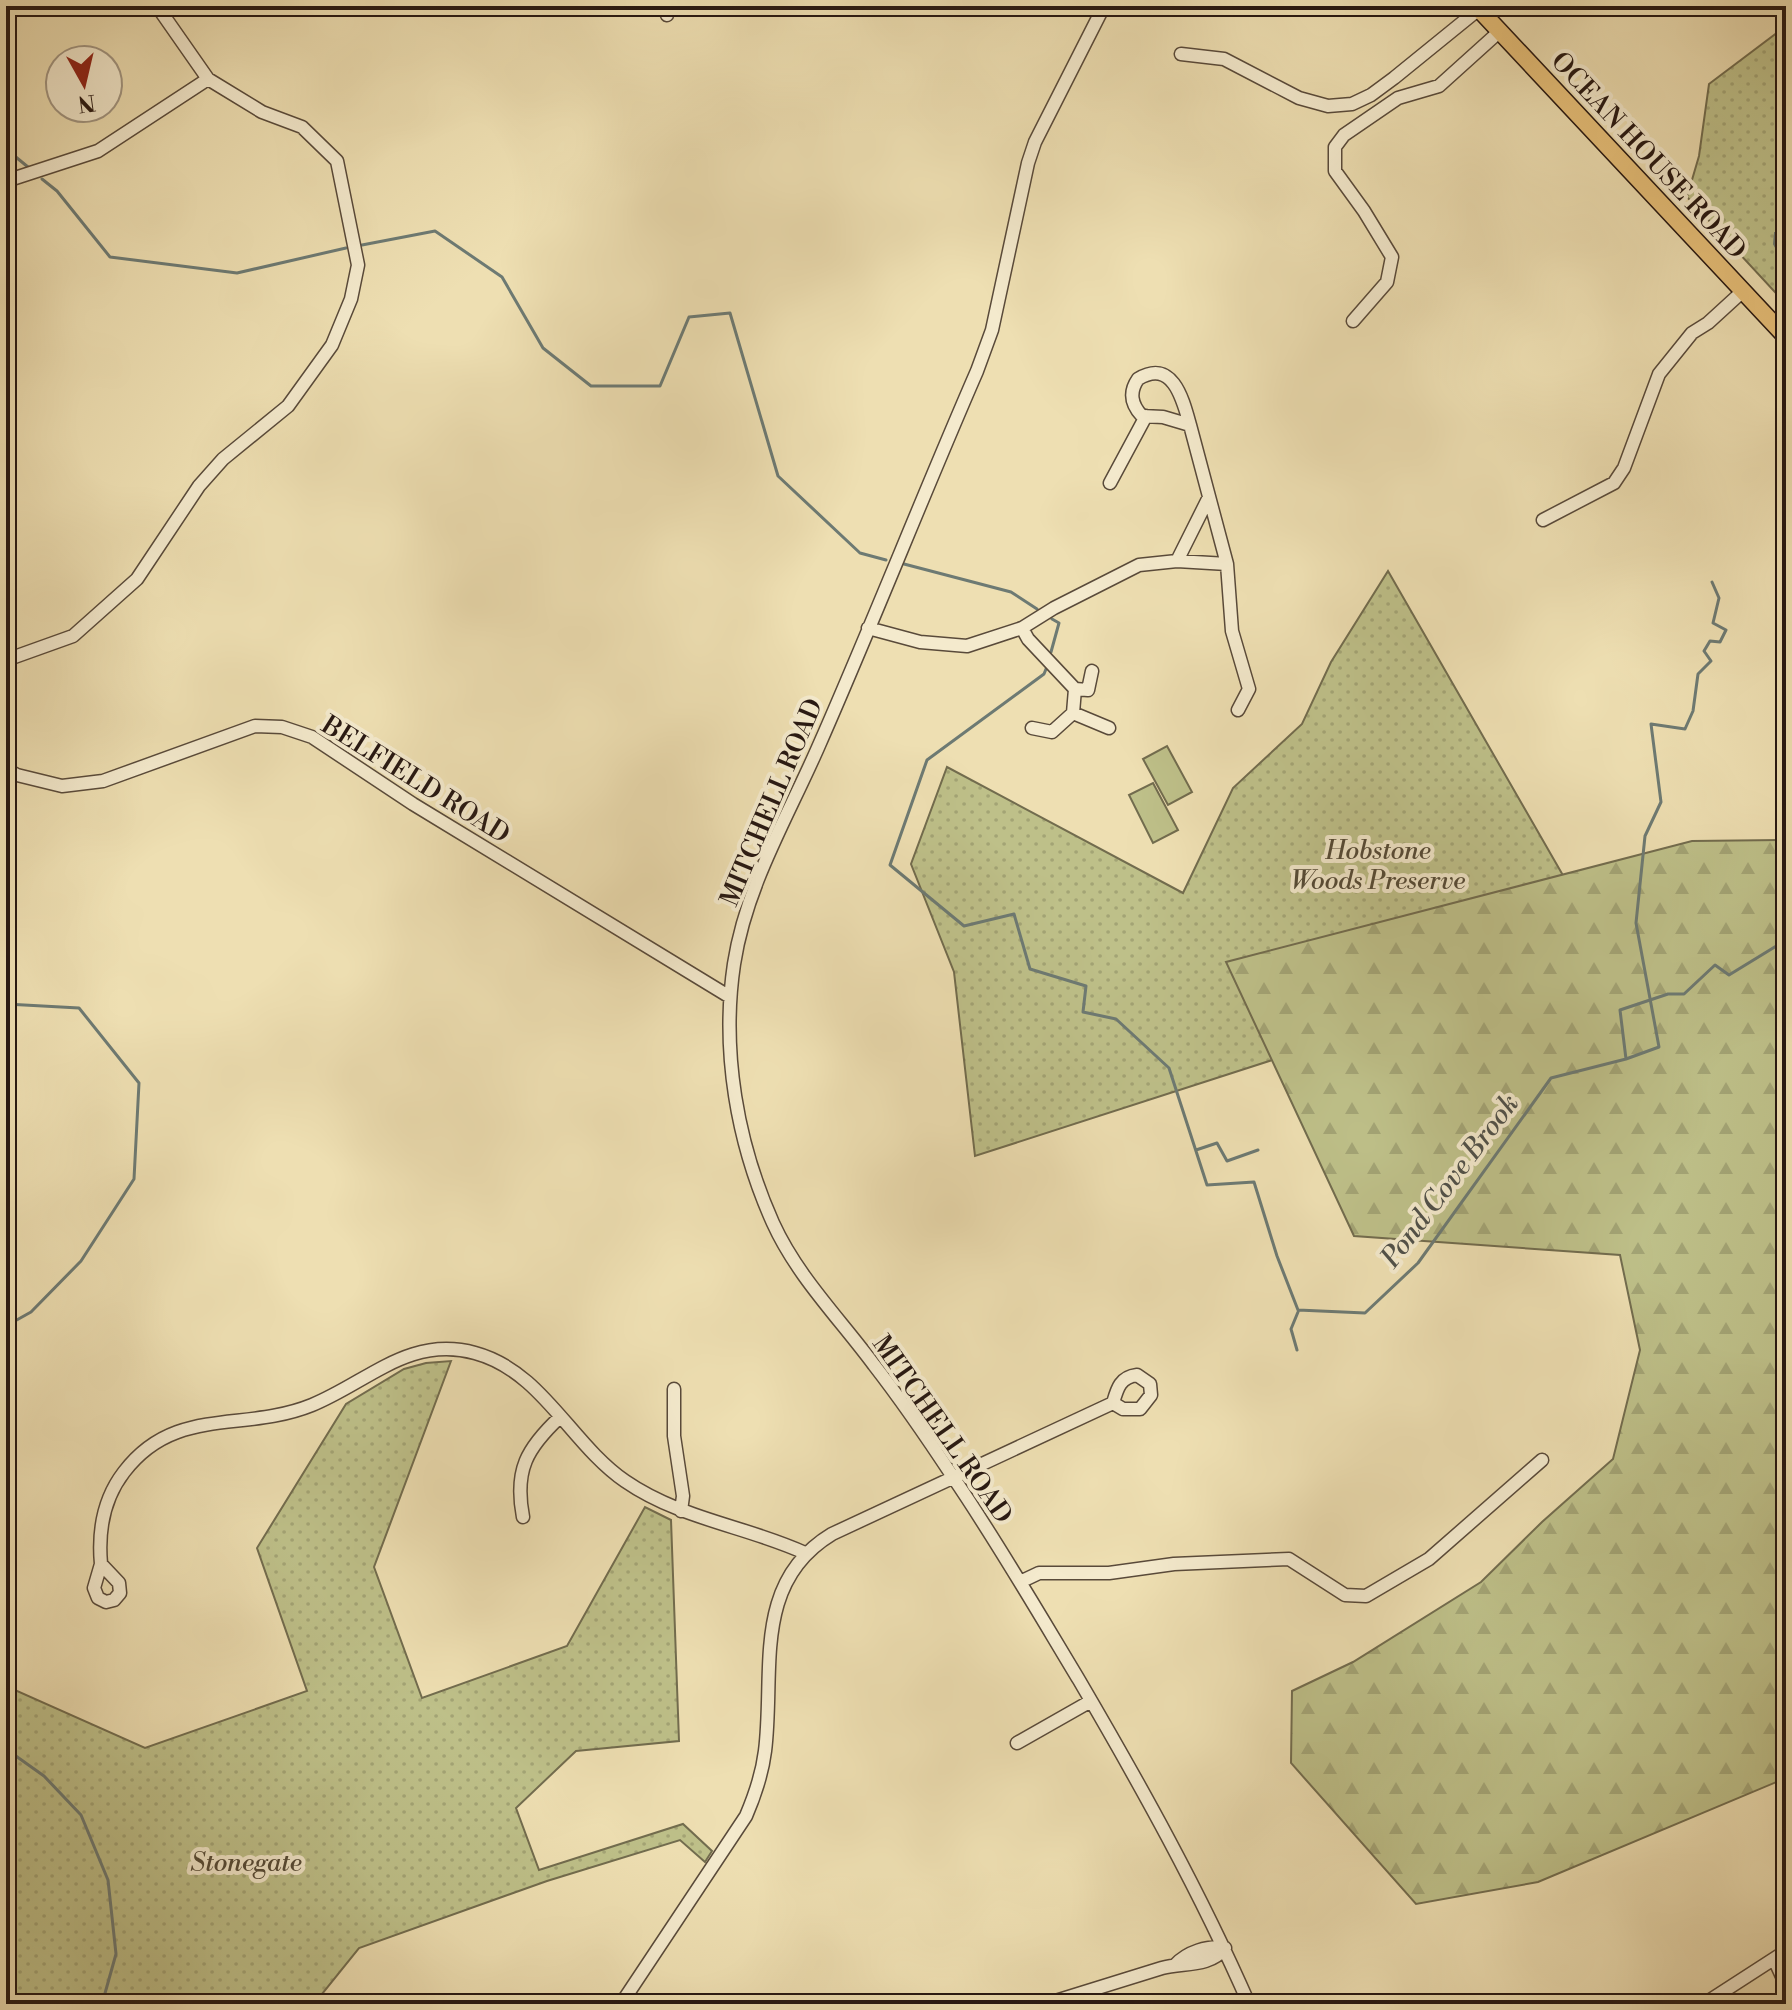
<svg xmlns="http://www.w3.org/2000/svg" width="1792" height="2010" font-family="'Libre Bodoni',serif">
	<defs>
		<pattern id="green-dots" width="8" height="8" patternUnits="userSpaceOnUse" patternTransform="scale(2)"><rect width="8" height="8" fill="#bec089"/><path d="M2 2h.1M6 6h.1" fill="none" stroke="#a3a475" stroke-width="1.8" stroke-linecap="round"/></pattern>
		<pattern id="forest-firs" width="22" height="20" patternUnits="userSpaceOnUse" patternTransform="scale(2)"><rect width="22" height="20" fill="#bec089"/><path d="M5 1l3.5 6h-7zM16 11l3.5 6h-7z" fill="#a3a475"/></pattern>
		<pattern id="water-waves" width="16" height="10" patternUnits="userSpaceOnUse" patternTransform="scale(2)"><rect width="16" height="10" fill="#9bbcb3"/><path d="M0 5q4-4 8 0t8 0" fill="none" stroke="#86a199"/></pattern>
	</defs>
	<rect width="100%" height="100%" fill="#eedfb2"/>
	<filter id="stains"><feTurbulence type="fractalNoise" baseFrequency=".0025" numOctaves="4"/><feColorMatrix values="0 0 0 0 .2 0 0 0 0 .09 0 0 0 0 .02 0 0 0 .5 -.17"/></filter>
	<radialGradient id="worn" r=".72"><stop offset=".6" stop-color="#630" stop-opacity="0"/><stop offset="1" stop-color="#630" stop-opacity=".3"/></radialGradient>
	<!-- green -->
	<path fill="url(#green-dots)" stroke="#726c4e" stroke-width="2" d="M 1786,22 L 1786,304 L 1687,197 L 1699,156 L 1709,84 L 1782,29 Z
		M 1388,571 L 1607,952 L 975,1156 L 954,972 L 911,864 L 947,767 L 1183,893 L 1233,788 L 1302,724 L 1331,662 Z
		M 451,1361 L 374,1567 L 422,1698 L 567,1646 L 645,1507 L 671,1520 L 679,1741 L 576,1751 L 516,1808 L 539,1870 L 683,1824 L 712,1851 L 705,1862 L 680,1840 L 547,1881 L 359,1948 L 314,2004 L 6,2004 L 6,1686 L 145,1748 L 307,1691 L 257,1548 L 346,1404 L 404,1369 L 426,1363 Z"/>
	<!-- forest -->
	<path fill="url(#forest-firs)" stroke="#726c4e" stroke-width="2" d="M 1786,840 L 1786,1778 L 1538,1882 L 1416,1904 L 1291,1763 L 1292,1691 L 1353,1662 L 1481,1582 L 1542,1522 L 1613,1459 L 1640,1350 L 1620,1255 L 1354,1236 L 1226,962 L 1692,841 Z"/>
	<!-- pitch -->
	<path fill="#bec089" stroke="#726c4e" stroke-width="2" d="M 1167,746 L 1192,792 L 1168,805 L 1143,759 Z
		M 1153,783 L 1178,830 L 1153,843 L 1129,795 Z"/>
	<!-- water -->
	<path fill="url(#water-waves)" stroke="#6d7a73" stroke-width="2" d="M 1775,233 L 1786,233 L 1786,265 L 1774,244 Z"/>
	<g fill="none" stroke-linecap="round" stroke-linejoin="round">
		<!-- stream -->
		<path stroke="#6d7a73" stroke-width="3" d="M 6,149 L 28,167
			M 42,179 L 57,191 L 110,257 L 237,273 L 346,248
			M 362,245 L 435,231 L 502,277 L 543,348 L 591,386 L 660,386 L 689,317 L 730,313 L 778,476 L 860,553 L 886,560
			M 904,564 L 1011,592 L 1037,609
			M 1051,652 L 1059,623 L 1052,619
			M 1046,669 L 1044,674 L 927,760 L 890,865 L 964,926 L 1014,914 L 1030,969 L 1086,986 L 1083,1012 L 1116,1019 L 1169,1068 L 1207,1185 L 1254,1182 L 1277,1256 L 1298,1310 L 1365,1313 L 1418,1263 L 1551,1078 L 1626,1059 L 1659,1047 L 1636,923 L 1645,836 L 1661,802 L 1651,724 L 1685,729 L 1693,711 L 1698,674 L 1711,661 L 1704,651 L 1710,641 L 1720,642 L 1726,630 L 1713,623 L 1719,598 L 1712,582
			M 6,1004 L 79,1008 L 139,1083 L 134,1179 L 81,1261 L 31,1312 L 6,1326
			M 1626,1059 L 1620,1010 L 1668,994 L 1684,994 L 1715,965 L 1729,975 L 1786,940
			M 1196,1150 L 1217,1143 L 1227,1161 L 1258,1150
			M 1297,1350 L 1291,1329 L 1298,1312
			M 6,1749 L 44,1776 L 81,1815 L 108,1880 L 116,1954 L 102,2004"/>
		<!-- minor casing -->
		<g stroke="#594a3a" stroke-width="15">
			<path id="minor" d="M 1104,6 L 1035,142 L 1028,163 L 992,330 L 977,371 C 923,495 874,620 820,743 C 789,815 746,885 734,964 C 721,1051 737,1143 773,1223 C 797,1276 840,1319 874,1365 C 902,1401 928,1439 953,1477 C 998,1543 1038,1612 1079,1680 C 1141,1786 1200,1892 1249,2004
				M 667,15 L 668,6
				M 1181,54 L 1224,59 L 1299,98 L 1328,106 L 1352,104 L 1371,95 L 1394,78 L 1479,9
				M 6,181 L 98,151 L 208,79
				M 1353,321 L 1387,282 L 1392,257 L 1364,211 L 1335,171 L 1335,147 L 1344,135 L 1398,98 L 1439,86 L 1500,31
				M 1190,425 C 1183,400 1173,358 1138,379 C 1129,392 1131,404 1142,416 L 1163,417 L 1190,425 L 1227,564 L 1232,631 L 1249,689 L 1238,710
				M 1110,483 L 1146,416
				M 1543,520 L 1614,483 L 1624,468 L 1659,374 L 1692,333 L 1708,323 L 1743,291
				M 1177,561 L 1209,497
				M 868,628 L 920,642 L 967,646 L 1022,628 L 1054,608 L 1139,565 L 1177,561 L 1227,564
				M 1022,628 L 1028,639 L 1075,689 L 1073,713 L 1052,732 L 1032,728
				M 6,660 L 73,636 L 137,579 L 199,486 L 223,459 L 288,406 L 332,345 L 351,299 L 358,265 L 337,161 L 302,127 L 262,112 L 208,79 L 157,6
				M 1075,689 L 1088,690 L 1092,671
				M 1073,713 L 1109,728
				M 6,769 L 17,775 L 62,786 L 103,781 L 255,726 L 282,727 L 312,737 L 413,804 L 730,997
				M 1137,1375 L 1150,1384 L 1151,1395 L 1140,1409 L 1123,1409 L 1113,1403 C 1117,1389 1120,1377 1137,1375 Z
				M 674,1389 L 674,1436 L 683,1496 L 681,1511
				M 523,1517 C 514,1470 527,1448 560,1417
				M 101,1564 C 98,1531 104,1498 124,1472 C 175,1405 243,1433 312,1405 C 368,1382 410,1335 475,1353 C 542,1371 571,1444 625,1481 C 680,1519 746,1526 805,1553
				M 101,1564 L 119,1583 L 120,1593 L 114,1600 L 106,1602 L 98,1598 L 94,1588 Z
				M 1020,1582 L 1039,1573 L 1109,1573 L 1174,1564 L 1289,1559 L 1345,1595 L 1366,1596 L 1429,1559 L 1542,1460
				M 1017,1743 L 1091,1701
				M 1774,1959 L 1786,1985
				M 1175,1965 C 1187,1952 1208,1945 1225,1948
				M 621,2004 L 746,1816 C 755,1795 762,1775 765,1751 C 775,1672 751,1583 832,1534 L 1113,1403
				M 1046,2004 L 1162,1968 C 1183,1962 1209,1968 1225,1948
				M 1704,2004 L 1786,1951"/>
		</g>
		<!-- major casing -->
		<g stroke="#271812" stroke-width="19">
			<path id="major" d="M 1476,6 L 1786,337"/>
		</g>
		<!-- minor -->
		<use href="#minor" stroke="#f4eacd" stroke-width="12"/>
		<!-- major -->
		<use href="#major" stroke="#e7c079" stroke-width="16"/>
	</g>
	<g text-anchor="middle" stroke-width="8" stroke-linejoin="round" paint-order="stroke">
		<!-- street labels -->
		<g font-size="26" fill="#271812" stroke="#f4eacd">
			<text transform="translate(1649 155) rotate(47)" y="9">OCEAN HOUSE ROAD</text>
			<text transform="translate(416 779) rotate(32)" y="9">BELFIELD ROAD</text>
			<text transform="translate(771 802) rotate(-67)" y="9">MITCHELL ROAD</text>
			<text transform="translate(943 1429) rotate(55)" y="9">MITCHELL ROAD</text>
		</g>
		<!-- park labels -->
		<g font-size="26" font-style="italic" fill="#544a36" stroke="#f4eacd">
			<text x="1378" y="859">Hobstone<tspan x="1378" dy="30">Woods Preserve</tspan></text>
			<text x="246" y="1871">Stonegate</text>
		</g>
		<!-- water labels -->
		<g font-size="28" font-style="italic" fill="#50514a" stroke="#f4eacd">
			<text transform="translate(1449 1180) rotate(-53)" y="10">Pond Cove Brook</text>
		</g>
	</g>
	<!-- margin -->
	<rect width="1792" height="2010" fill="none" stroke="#eedfb2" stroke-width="32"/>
	<rect x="8" y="8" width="1776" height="1994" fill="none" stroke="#271812" stroke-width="4"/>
	<rect x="16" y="16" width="1760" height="1978" fill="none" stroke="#271812" stroke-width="2"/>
	<!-- north arrow -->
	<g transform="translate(84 84) rotate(172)"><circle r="38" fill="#f4eacd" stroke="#a29682" stroke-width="2"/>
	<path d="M0-6L14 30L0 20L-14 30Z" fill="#8f2418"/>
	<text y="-12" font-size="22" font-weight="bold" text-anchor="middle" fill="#271812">N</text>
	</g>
	<rect width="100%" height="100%" filter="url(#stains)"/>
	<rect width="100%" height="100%" fill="url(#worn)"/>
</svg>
